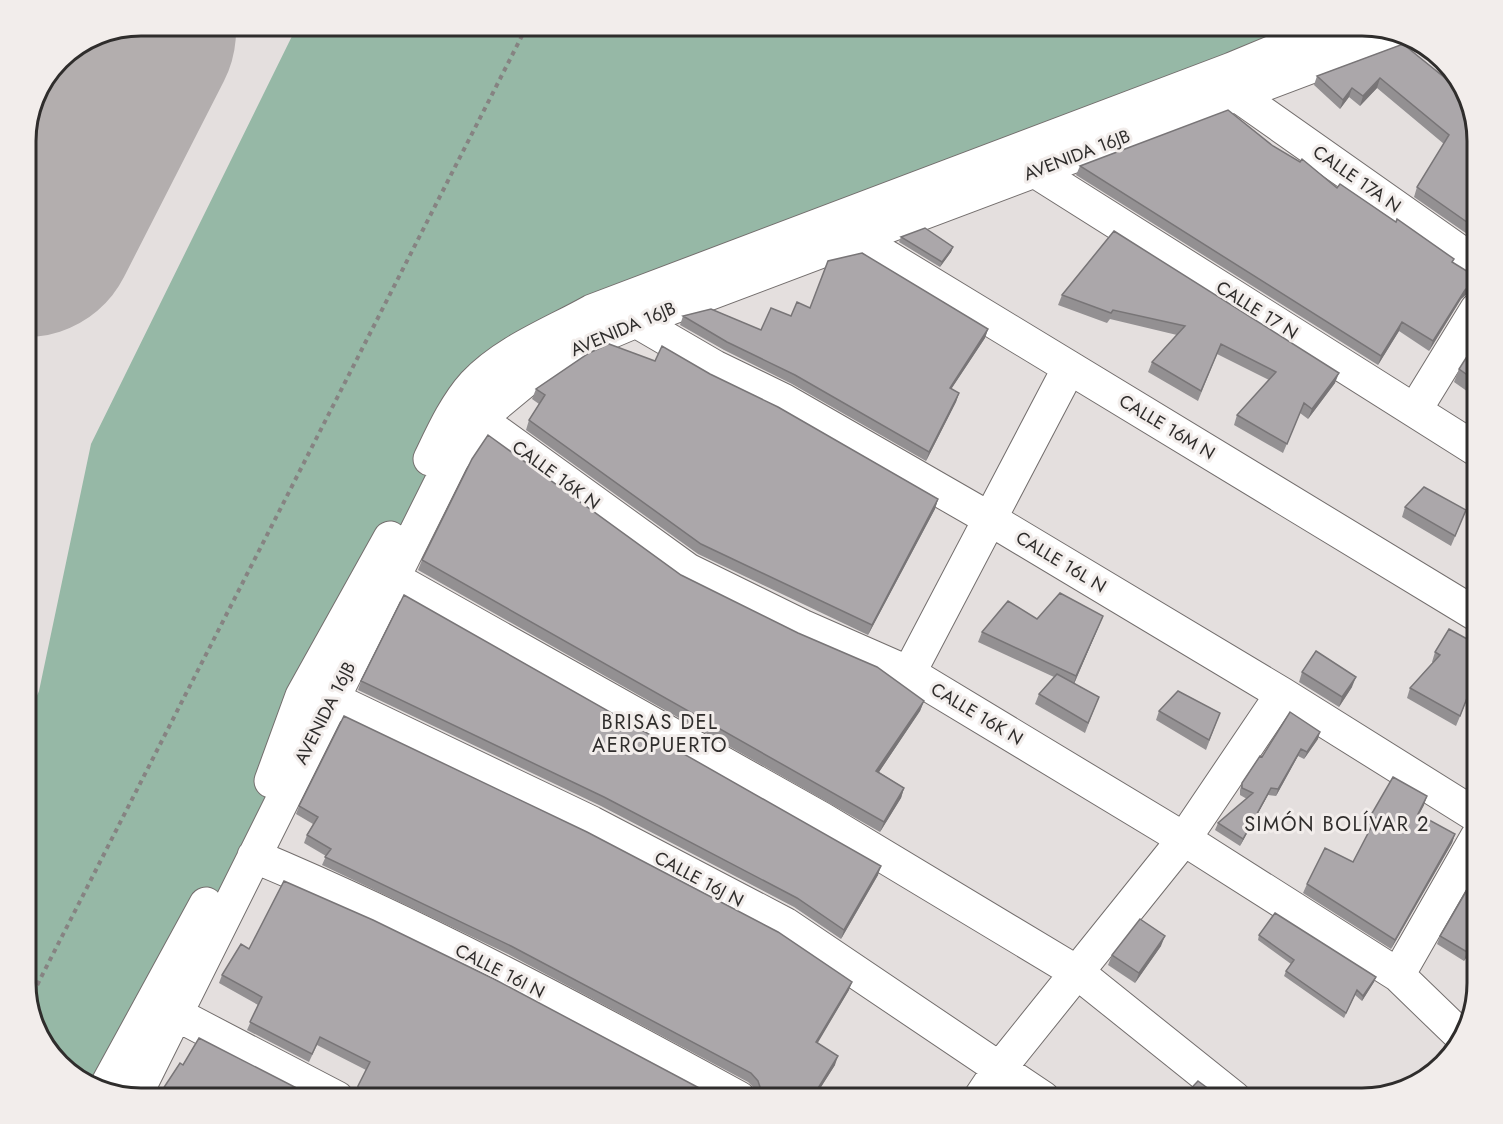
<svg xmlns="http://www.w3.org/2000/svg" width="1503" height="1124" font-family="Jost,sans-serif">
	<rect width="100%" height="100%" fill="#e4dfde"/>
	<!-- green -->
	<path fill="#96b8a6" d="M 297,26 L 1362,26 L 1371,28 L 791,253 L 473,416 L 127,1094 L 70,1074 L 38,1034 L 26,990 L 26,721 L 39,691 L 91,444 Z"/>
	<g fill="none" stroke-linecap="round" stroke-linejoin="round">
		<!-- runway -->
		<path stroke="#b3aeae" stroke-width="220" d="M 26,227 L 126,31"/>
		<!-- minor casing -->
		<g stroke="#736e6d" stroke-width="35">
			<path id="minor" d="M 1237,95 L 1477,264
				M 1035,171 L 1477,450
				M 856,238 L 1477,615
				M 636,321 L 715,367 L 783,400 L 990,519 L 1282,694 L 1477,816
				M 1415,410 L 1477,309
				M 479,419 L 688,570 L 802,626 L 909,673 L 1184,839 L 1398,975 L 1460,1035
				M 430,459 C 442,434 455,405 474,384 C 505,351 553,333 592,311 L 1232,69 L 1336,26
				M 393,578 L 822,819 L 1078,973 L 1234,1098
				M 909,673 L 1069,368
				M 333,699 L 592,823 L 785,924 L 1043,1098
				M 271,781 L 302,696 L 390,538
				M 254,856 C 421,926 580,1011 739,1098
				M 1398,975 L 1477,837
				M 176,1014 L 337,1098
				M 106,1087 L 206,904
				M 135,1096 L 452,460 L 479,419 L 533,374 L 577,346 L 636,321 L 1392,36
				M 980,1098 L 1000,1068 L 1184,839 L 1282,694"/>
		</g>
		<!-- path -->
		<path stroke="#868382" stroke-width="4" stroke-dasharray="4.5 4.5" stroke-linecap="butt" d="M 29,1001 L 527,26"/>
		<!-- minor -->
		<use href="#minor" stroke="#fff" stroke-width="33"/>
	</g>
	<!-- wall -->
	<path fill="#939092" d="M 1403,44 L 1478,141 L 1478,225 L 1470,236 L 1414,197 L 1417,187 L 1444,144 L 1377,88 L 1360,106 L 1349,97 L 1340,109 L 1314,85 L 1317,76 Z
		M 1273,146 L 1452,263 L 1469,292 L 1461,299 L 1429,351 L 1399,331 L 1378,365 L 1076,175 L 1080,166 Z
		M 1114,231 L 1335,383 L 1308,419 L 1300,413 L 1283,453 L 1234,425 L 1237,415 L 1269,380 L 1217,354 L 1198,401 L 1148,372 L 1152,362 L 1177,335 L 1110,319 L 1107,323 L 1058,305 L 1062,295 Z
		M 901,237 L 953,247 L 951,252 L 940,267 L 899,242 Z
		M 810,308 L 988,329 L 985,338 L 951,389 L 959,393 L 956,402 L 926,461 L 792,384 L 724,350 L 680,325 L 683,316 L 761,330 L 791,316 Z
		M 1478,339 L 1478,385 L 1471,394 L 1454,382 L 1459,369 Z
		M 655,361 L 710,374 L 938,499 L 935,509 L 868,635 L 698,554 L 526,430 L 529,420 L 539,404 L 532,399 L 536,389 Z
		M 1405,507 L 1462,520 L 1451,546 L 1402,517 Z
		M 422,560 L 924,701 L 920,711 L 879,772 L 904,788 L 901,798 L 880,832 L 418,570 Z
		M 1103,616 L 1074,684 L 1099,697 L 1085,733 L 1035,704 L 1039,694 L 1054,677 L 978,642 L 982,632 L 1037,619 Z
		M 1478,645 L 1478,687 L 1477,688 L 1473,685 L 1456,726 L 1407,698 L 1410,688 L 1433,662 L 1432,662 L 1435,652 Z
		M 1302,672 L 1352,687 L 1339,707 L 1299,682 Z
		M 361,681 L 878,875 L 841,939 L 794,907 L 601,806 L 358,690 Z
		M 1159,711 L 1220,713 L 1206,750 L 1156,720 Z
		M 1318,739 L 1304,759 L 1298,756 L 1276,796 L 1268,795 L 1240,846 L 1215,830 L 1218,823 L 1247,799 L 1240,795 L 1240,790 L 1242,783 L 1262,757 Z
		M 1424,805 L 1419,815 L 1455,834 L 1452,843 L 1391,949 L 1303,893 L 1307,884 L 1353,862 L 1372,826 L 1368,824 L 1371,815 Z
		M 299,806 L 849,990 L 817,1043 L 835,1065 L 814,1098 L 758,1098 L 755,1089 L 748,1082 L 508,954 L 322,865 L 326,856 L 304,843 L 307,835 L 313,824 L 296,814 Z
		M 1478,871 L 1478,939 L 1464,961 L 1437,944 L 1440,936 Z
		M 1259,935 L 1376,977 L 1374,982 L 1362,1001 L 1355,995 L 1344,1018 L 1284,976 L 1286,971 L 1291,964 L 1258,940 Z
		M 1161,946 L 1135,983 L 1108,965 L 1112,955 Z
		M 249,949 L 718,1098 L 355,1098 L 358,1086 L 366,1070 L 317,1045 L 309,1062 L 247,1030 L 258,1005 L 219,983 L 222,975 Z"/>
	<!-- shaded-wall -->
	<path fill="#787577" d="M 1380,78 L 1377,88 L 1360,106 L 1363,96 Z
		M 1352,88 L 1349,97 L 1340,109 L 1343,100 Z
		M 1478,221 L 1478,225 L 1470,236 L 1474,227 Z
		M 953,247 L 951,252 L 940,267 L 942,262 Z
		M 1472,283 L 1478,283 L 1478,292 L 1469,292 L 1461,299 L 1429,351 L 1433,341 L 1465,290 Z
		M 1402,322 L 1399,331 L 1378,365 L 1381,356 Z
		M 988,329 L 985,338 L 946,397 L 950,388 Z
		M 1339,373 L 1335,383 L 1308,419 L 1312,409 Z
		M 1478,379 L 1478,385 L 1471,394 L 1476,381 Z
		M 959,393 L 956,402 L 926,461 L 929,452 Z
		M 938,499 L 935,509 L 868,635 L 872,625 Z
		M 1103,616 L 1099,626 L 1073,686 L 1076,676 Z
		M 1356,677 L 1352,687 L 1339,707 L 1342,697 Z
		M 924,701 L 920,711 L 873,781 L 876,771 Z
		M 1320,732 L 1318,739 L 1304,759 L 1307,752 Z
		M 1301,749 L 1298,756 L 1276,796 L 1278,789 Z
		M 904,788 L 901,798 L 880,832 L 884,822 Z
		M 1271,788 L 1268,795 L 1240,846 L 1243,839 Z
		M 1427,796 L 1424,805 L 1414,823 L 1418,814 Z
		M 1455,834 L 1452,843 L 1391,949 L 1395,940 Z
		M 881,866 L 878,875 L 841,939 L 844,930 Z
		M 1165,936 L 1161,946 L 1135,983 L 1139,973 Z
		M 1478,936 L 1478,939 L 1464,961 L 1467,952 Z
		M 1376,977 L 1374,982 L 1362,1001 L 1363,996 Z
		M 852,982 L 849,990 L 813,1051 L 816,1042 Z
		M 838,1056 L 835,1065 L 814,1098 L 812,1098 Z"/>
	<!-- building -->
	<path fill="#aba7aa" stroke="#787577" stroke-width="1.5" d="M 1403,44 L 1465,94 L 1466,92 L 1478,141 L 1478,221 L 1474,227 L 1417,187 L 1449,135 L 1380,78 L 1363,96 L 1352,88 L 1343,100 L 1317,76 Z
		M 1228,110 L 1273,146 L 1300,162 L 1302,159 L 1337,188 L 1340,184 L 1396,222 L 1397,219 L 1454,259 L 1452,262 L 1478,278 L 1478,283 L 1472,283 L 1465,290 L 1433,341 L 1402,322 L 1381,356 L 1080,166 Z
		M 925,228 L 953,247 L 942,262 L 901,237 Z
		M 1114,231 L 1339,373 L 1312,409 L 1304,403 L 1287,444 L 1237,415 L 1276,372 L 1221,344 L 1201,391 L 1152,362 L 1185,326 L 1113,310 L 1111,313 L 1062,295 Z
		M 862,253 L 988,329 L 950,388 L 959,393 L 929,452 L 795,375 L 727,342 L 683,316 L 711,309 L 761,330 L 771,308 L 791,316 L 797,302 L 810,308 L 828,261 Z
		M 1478,339 L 1478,379 L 1476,381 L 1459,369 Z
		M 609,344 L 655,361 L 662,346 L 710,374 L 778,407 L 938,499 L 872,625 L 701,544 L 529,420 L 545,395 L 536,389 L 589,353 Z
		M 488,435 L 681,575 L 798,633 L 877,667 L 924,701 L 876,771 L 904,788 L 884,822 L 422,560 L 472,459 Z
		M 1424,487 L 1466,510 L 1455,536 L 1405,507 Z
		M 1060,593 L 1103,616 L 1076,676 L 982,632 L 1008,601 L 1037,619 Z
		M 404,595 L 881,866 L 844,930 L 797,898 L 604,797 L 361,681 Z
		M 1449,629 L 1478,645 L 1478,676 L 1476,675 L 1460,716 L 1410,688 L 1440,655 L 1435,652 Z
		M 1316,651 L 1356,677 L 1342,697 L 1302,672 Z
		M 1057,674 L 1099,697 L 1088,723 L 1039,694 Z
		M 1178,691 L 1220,713 L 1209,740 L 1159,711 Z
		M 1290,712 L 1320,732 L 1307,752 L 1301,749 L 1278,789 L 1271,788 L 1243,839 L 1218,823 L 1253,793 L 1242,788 L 1242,783 L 1260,756 L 1262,757 Z
		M 344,716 L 587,832 L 778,932 L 852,982 L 816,1042 L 838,1056 L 812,1098 L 758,1098 L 761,1090 L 758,1081 L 751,1073 L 511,946 L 325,857 L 331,849 L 307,835 L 318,817 L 299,806 Z
		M 1393,777 L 1427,796 L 1418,814 L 1455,834 L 1395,940 L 1307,884 L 1325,848 L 1353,862 L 1376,818 L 1371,815 Z
		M 1478,871 L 1478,936 L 1467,952 L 1440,936 Z
		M 284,881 L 373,920 L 494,979 L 718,1098 L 356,1098 L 358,1086 L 370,1062 L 320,1037 L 312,1054 L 250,1022 L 262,997 L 222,975 L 241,944 L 249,949 Z
		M 1275,913 L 1376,977 L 1363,996 L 1357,990 L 1346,1013 L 1286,971 L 1294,960 L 1259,935 Z
		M 1140,919 L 1165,936 L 1139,973 L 1112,955 Z
		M 199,1038 L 316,1098 L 157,1098 L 180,1063 L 183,1065 Z
		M 1442,1060 L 1443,1062 L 1436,1068 Z
		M 1198,1081 L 1221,1098 L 1182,1098 Z"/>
	<g text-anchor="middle" stroke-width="6" stroke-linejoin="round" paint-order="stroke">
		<!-- street labels -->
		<g font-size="18" fill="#2f2d2c" stroke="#f2edeb">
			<text transform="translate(1077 155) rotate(-21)" y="6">AVENIDA 16JB</text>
			<text transform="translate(1357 179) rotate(35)" y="6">CALLE 17A N</text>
			<text transform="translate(1257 310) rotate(32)" y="6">CALLE 17 N</text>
			<text transform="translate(623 329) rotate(-23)" y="6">AVENIDA 16JB</text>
			<text transform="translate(1167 427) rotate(31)" y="6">CALLE 16M N</text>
			<text transform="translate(556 475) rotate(36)" y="6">CALLE 16K N</text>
			<text transform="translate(1061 562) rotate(31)" y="6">CALLE 16L N</text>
			<text transform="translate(325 713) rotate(-63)" y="6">AVENIDA 16JB</text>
			<text transform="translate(977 714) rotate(31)" y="6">CALLE 16K N</text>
			<text transform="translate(699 879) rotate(28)" y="6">CALLE 16J N</text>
			<text transform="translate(500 971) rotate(27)" y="6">CALLE 16I N</text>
		</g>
		<!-- neighbourhood labels -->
		<g font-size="20" letter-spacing="1.5" fill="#2f2d2c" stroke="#f2edeb">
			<text x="660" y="729">BRISAS DEL<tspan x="660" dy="23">AEROPUERTO</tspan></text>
			<text x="1337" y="831">SIMÓN BOLÍVAR 2</text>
		</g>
	</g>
	<!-- crop -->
	<path d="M0 0H1503V1124H0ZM141 36H1362A105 105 0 0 1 1467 141V983A105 105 0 0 1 1362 1088H141A105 105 0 0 1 36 983V141A105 105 0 0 1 141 36Z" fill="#f2edeb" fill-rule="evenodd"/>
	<path fill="none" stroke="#2f2d2c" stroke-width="3" d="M141 36H1362A105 105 0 0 1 1467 141V983A105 105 0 0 1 1362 1088H141A105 105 0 0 1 36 983V141A105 105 0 0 1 141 36Z"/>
</svg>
